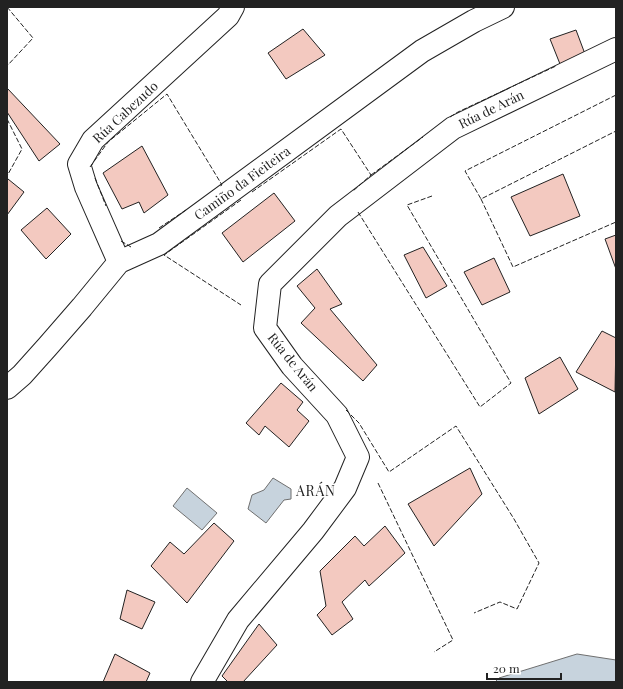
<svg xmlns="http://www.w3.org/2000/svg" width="623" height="689" font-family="'Playfair Display',serif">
	<rect width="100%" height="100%" fill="#fff"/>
	<!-- water -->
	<path fill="#c7d3dd" stroke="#6f6f6f" d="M 273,478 L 291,489 L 291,499 L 284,500 L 266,523 L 248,509 L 252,495 L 264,490 Z
		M 187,488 L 217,513 L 202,530 L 173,506 Z
		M 577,654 L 616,660 L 616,682 L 495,682 L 499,678 Z"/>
	<!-- building -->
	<path fill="#f3c9c0" stroke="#222" d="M 303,29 L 325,55 L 286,79 L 268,53 Z
		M 576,30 L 585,54 L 560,64 L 550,39 Z
		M 7,88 L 60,144 L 39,161 L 7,112 Z
		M 142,146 L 168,195 L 144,213 L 139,202 L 122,209 L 103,173 Z
		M 563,174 L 580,216 L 530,236 L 511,197 Z
		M 8,179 L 24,192 L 7,215 L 7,181 Z
		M 274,193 L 295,221 L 243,262 L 222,233 Z
		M 47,208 L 71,234 L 46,259 L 21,230 Z
		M 616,235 L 616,269 L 605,239 Z
		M 423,247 L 447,286 L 426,298 L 404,255 Z
		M 494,258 L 510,292 L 482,305 L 464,272 Z
		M 317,269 L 342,304 L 330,309 L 377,365 L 363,381 L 301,323 L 315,308 L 297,286 Z
		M 602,331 L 616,338 L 615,392 L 576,372 Z
		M 560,357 L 578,389 L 539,414 L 525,378 Z
		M 281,383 L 303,402 L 297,410 L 309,421 L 289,447 L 265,426 L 259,435 L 246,423 Z
		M 470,468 L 482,494 L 434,546 L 408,504 Z
		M 214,523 L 234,541 L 187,603 L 151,566 L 170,542 L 184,554 Z
		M 385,526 L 405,553 L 369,586 L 365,580 L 342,602 L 353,619 L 332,635 L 317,615 L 326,606 L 320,571 L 355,536 L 364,546 Z
		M 127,590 L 155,602 L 142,629 L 120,619 Z
		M 259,624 L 277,645 L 243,682 L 228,682 L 222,676 Z
		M 115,654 L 150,673 L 146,682 L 103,682 Z"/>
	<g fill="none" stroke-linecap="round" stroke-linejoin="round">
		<!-- minor casing -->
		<g stroke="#222" stroke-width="24">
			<path id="minor" d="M 119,262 L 86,187 L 79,164 L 93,140 L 228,16 L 233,7
				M 7,388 L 22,375 L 48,346 L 82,307 L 119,262 L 159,244 L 422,51 L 474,21 L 503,7
				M 202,682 L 238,620 L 313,531 L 345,488 L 358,457 L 337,415 L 292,366 L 265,328 L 270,284 L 338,216 L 453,128 L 616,49"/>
		</g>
		<!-- minor -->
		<use href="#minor" stroke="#fff" stroke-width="22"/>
		<!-- fence -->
		<path stroke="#222" stroke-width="1" stroke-dasharray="5 2" stroke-linecap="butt" d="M 7,7 L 33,38 L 7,66
			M 616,95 L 465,171 L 481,199 L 616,131
			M 450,117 L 458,112 L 556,66
			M 7,119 L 22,149 L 7,176
			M 90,167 L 108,142 L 167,94 L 222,185 L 220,186
			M 371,175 L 423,137
			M 95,178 L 106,206
			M 252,192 L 341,129 L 371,175 L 353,191
			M 481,199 L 513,267 L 616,222
			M 241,200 L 164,255 L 241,305
			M 358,212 L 480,407 L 511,383 L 407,205 L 432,196
			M 159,228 L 186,210
			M 121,241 L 131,247
			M 346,410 L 359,423 L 389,472 L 456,426 L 514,519 L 539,563 L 517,609 L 500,602 L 474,613
			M 378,483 L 453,640 L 434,652"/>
	</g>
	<g text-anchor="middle" stroke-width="3" stroke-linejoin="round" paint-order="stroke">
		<!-- street labels -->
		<g font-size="13" fill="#222" stroke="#fff">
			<text transform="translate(491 109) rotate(-26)" y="5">Rúa de Arán</text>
			<text transform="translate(125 112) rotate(-43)" y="5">Rúa Cabezudo</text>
			<text transform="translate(242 183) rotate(-36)" y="5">Camiño da Fieiteira</text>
			<text transform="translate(293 362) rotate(51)" y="5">Rúa de Arán</text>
		</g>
		<!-- neighbourhood labels -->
		<g font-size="14" letter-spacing="1" fill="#222" stroke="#fff">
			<text x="316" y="496">ARÁN</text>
		</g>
	</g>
	<!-- border -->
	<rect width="623" height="689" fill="none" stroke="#222222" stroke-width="16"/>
	<!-- scale -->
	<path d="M487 673v6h74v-6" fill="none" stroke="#222222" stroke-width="2"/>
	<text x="493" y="673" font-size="12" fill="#222222" stroke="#ffffff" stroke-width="3" paint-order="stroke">20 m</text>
</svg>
